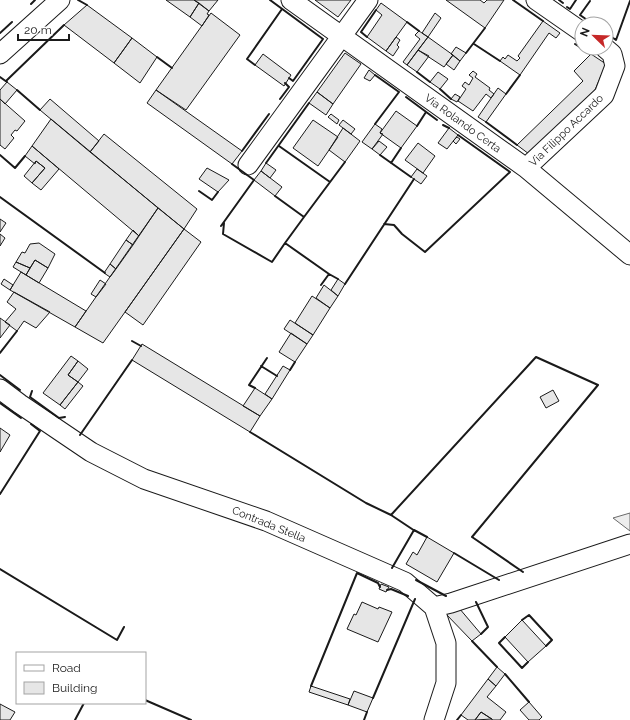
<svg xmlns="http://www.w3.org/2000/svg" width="630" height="720" font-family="Raleway,sans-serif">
	<rect width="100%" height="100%" fill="#fff"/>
	<!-- built -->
	<path fill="#ededed" stroke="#6a6a6a" d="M 630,513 L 630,531 L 613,518 Z"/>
	<!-- building -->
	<path fill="#e6e6e6" stroke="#1a1a1a" d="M 166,0 L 194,0 L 199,3 L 190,17 Z
		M 194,0 L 218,0 L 209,11 Z
		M 315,0 L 351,0 L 338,17 Z
		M 446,0 L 480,0 L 484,3 L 487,0 L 504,0 L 485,28 Z
		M 199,3 L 209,11 L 207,14 L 209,15 L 202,26 L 190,17 Z
		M 381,3 L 407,22 L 386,51 L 367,37 L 382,15 L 376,10 Z
		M 87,5 L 132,38 L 114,63 L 64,25 Z
		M 211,13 L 240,35 L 186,110 L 156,90 Z
		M 435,13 L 441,18 L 428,37 L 422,33 Z
		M 543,21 L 560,33 L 556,38 L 549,33 L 520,75 L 500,61 L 503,57 L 505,59 L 508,55 L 517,61 L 520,58 L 518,56 Z
		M 419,31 L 428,37 L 407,65 L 403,62 L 420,39 L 415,35 Z
		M 396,37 L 400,40 L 397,45 L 399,47 L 393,56 L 386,51 Z
		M 428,37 L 453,55 L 444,67 L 418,50 Z
		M 132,38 L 157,57 L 140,83 L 114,63 Z
		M 456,47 L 466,53 L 460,61 L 451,54 Z
		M 418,50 L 429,56 L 417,72 L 407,65 Z
		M 345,53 L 361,64 L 333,104 L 317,92 Z
		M 263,54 L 291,75 L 284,86 L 255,65 Z
		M 591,54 L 606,64 L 595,90 L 529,154 L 517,145 L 583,81 L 574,71 Z
		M 453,55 L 460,61 L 454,70 L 446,64 Z
		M 369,70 L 375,75 L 370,81 L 364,78 Z
		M 473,71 L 477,74 L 475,77 L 490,88 L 489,90 L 494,94 L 491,98 L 486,94 L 473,111 L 458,101 L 466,89 L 462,86 L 465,82 L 469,85 L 473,78 L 469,75 Z
		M 438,72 L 448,79 L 440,89 L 430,82 Z
		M 7,82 L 17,90 L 5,104 L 0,99 L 0,90 Z
		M 498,88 L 506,94 L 486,122 L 478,117 Z
		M 156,90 L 242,151 L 232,164 L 147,103 Z
		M 317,92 L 333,104 L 326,115 L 309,103 Z
		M 455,94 L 460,97 L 457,102 L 451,99 Z
		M 0,99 L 25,121 L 17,131 L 15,130 L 11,135 L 14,138 L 5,149 L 0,145 Z
		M 50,99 L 99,141 L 90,152 L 40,110 Z
		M 396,111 L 417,126 L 401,148 L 380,133 Z
		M 331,114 L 339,120 L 337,124 L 328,117 Z
		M 51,119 L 158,208 L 139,236 L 32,146 Z
		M 313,120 L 338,137 L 318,166 L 293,148 Z
		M 343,120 L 355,129 L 351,134 L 339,125 Z
		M 375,124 L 382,129 L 380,133 L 383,134 L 372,149 L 362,142 Z
		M 343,128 L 360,141 L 345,162 L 329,150 Z
		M 449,128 L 458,135 L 447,149 L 438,143 Z
		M 104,134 L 197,209 L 184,229 L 90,152 Z
		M 457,137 L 460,139 L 456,144 L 453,141 Z
		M 379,141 L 387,147 L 380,155 L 372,149 Z
		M 418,143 L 435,156 L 423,173 L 405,160 Z
		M 32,146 L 59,169 L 41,190 L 32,183 L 45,168 L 36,161 L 35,164 L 25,156 Z
		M 36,161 L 45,168 L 32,183 L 24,176 Z
		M 266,163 L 276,170 L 270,178 L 261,171 Z
		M 207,168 L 229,180 L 218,192 L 199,179 Z
		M 417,169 L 427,176 L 421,184 L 411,177 Z
		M 261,171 L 282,187 L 275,196 L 254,180 Z
		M 158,208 L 184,229 L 103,343 L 75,327 Z
		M 0,219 L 6,223 L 0,232 Z
		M 184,229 L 201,242 L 143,325 L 125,312 Z
		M 133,230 L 139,236 L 133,245 L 126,240 Z
		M 0,234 L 5,238 L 0,246 Z
		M 126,240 L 133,245 L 116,269 L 110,264 Z
		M 39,243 L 55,254 L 48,268 L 35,260 L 30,268 L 16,262 L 22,252 L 25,253 L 30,244 Z
		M 35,260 L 48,268 L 39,283 L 26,275 Z
		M 16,262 L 30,268 L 26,275 L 13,267 Z
		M 110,264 L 116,269 L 110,277 L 104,273 Z
		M 21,272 L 86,311 L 75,327 L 10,290 Z
		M 4,279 L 13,285 L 10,290 L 1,284 Z
		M 338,279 L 345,284 L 338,296 L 331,290 Z
		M 100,280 L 106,284 L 96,297 L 91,294 Z
		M 324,285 L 338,296 L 330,308 L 316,298 Z
		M 14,292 L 50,312 L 36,328 L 24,321 L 17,331 L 5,322 L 16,309 L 7,302 Z
		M 312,296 L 330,308 L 313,335 L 295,323 Z
		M 0,318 L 10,325 L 0,338 Z
		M 290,320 L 313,335 L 307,344 L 284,329 Z
		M 291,333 L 307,344 L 295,362 L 279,352 Z
		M 142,344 L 260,416 L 250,432 L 132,360 Z
		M 71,356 L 78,361 L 68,375 L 78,382 L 60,405 L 43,393 Z
		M 78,361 L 88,369 L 78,382 L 68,375 Z
		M 283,366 L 290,370 L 272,399 L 265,394 Z
		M 78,382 L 83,386 L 65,409 L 60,405 Z
		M 255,388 L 272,399 L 260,416 L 243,406 Z
		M 553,390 L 559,401 L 546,408 L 540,397 Z
		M 0,428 L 10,435 L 0,452 Z
		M 427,537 L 454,553 L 437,582 L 406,564 L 413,552 L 417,555 Z
		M 381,584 L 389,587 L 386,592 L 379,589 Z
		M 362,602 L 378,609 L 379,607 L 392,612 L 378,642 L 347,629 L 354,614 L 356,615 Z
		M 459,608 L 481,634 L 472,641 L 445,613 Z
		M 522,620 L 546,646 L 528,662 L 505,637 Z
		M 497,667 L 505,674 L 496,686 L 488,679 Z
		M 488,679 L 496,686 L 487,697 L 506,712 L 500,720 L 493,720 L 481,712 L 475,720 L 468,720 L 461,715 Z
		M 311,686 L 350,699 L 348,705 L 309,692 Z
		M 354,691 L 373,698 L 367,712 L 348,705 Z
		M 529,702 L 542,717 L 539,720 L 529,720 L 520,710 Z
		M 0,704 L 15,712 L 10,720 L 0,720 Z
		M 481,712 L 492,719 L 475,720 Z"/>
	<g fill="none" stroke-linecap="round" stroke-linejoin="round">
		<!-- minor casing -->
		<g stroke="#1a1a1a" stroke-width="21">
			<path id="minor" d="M 291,0 L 526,168 L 630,255
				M 536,0 L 582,32
				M 0,54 L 60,0
				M 248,165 L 368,0
				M 526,168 L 604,95 L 615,66 L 612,54 L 605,48
				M 0,389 L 20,404 L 91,452 L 144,479 L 266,521 L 405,582 L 434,607 L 446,643 L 446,683 L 434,720
				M 434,607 L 451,603 L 630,544"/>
		</g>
		<!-- minor -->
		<use href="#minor" stroke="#fff" stroke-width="19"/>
		<!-- wall -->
		<path stroke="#1a1a1a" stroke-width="2" d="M 78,0 L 87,5
			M 270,0 L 323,39 L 293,81 L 289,78
			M 513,0 L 543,21
			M 559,0 L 563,3
			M 590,1 L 580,15 L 593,24
			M 31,4 L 35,0
			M 567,7 L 570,9 L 576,0
			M 407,22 L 419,31
			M 0,33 L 12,22
			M 606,33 L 616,40 L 630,1
			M 367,37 L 361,32 L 376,10
			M 474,44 L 500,61
			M 575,44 L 591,54
			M 466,53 L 485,28
			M 157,57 L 172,68
			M 255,65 L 247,59 L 282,9
			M 417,72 L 430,82
			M 375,75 L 399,92 L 375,124
			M 0,77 L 7,82
			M 6,81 L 64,25
			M 440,89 L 451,99
			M 17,90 L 40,110
			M 506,94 L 520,75
			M 406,97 L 437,120
			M 280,99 L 289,87 L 285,83
			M 486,122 L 517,145
			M 443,125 L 449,128
			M 417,126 L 426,112
			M 279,146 L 330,182
			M 242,151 L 269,114
			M 0,155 L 15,168 L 25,156
			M 380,155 L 411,177
			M 266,163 L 309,103
			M 391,163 L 401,148
			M 199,191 L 212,200 L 218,192
			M 275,196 L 304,217 L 345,162
			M 0,197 L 105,273
			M 304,217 L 285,243 L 329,274
			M 224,223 L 223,234 L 272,262 L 285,243
			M 384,224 L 394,225 L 402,234 L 425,252 L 510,172 L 458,135
			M 221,226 L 254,180 L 232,164
			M 345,284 L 414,179
			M 321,285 L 329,274 L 338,279
			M 132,341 L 141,346
			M 0,353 L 17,331
			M 261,366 L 277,376
			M 290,370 L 295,362
			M 0,375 L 20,390
			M 255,388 L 249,385 L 267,358
			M 32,391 L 30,397 L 59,418 L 65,417
			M 0,403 L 21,418
			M 250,432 L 366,503 L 391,515 L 415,531
			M 80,435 L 132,360
			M 0,494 L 40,431 L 31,424
			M 391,515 L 536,357 L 598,385 L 472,537 L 523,572
			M 454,553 L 499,580
			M 392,568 L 414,530 L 427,537
			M 0,569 L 117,640 L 124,627
			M 416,580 L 446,596
			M 387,590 L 391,589 L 408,596
			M 476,602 L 488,627 L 481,634
			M 522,620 L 529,615 L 552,640 L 546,646
			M 505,637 L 499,643 L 522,668 L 528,662
			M 472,641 L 497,667
			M 505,674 L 529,702
			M 311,686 L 357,573 L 378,583 L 380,587
			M 373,698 L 415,599
			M 145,700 L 191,720
			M 75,720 L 84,703
			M 364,720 L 367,712
			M 457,720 L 461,715"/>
	</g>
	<g text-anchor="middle" stroke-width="3" stroke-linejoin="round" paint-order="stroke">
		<!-- street labels -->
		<g font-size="11" fill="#1a1a1a" stroke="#fff">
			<text transform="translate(463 123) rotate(36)" y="4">Via Rolando Certa</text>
			<text transform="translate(566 130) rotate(-44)" y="4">Via Filippo Accardo</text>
			<text transform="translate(269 524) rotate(22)" y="4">Contrada Stella</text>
		</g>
	</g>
	<!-- legend -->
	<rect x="16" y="652" width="130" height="52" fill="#ffffff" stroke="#a3a3a3"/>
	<rect x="24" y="665" width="20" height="6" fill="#ffffff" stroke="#a3a3a3"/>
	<text x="52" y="672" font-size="12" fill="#1a1a1a">Road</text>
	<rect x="24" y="682" width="20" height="12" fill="#e6e6e6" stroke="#a3a3a3"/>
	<text x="52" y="692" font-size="12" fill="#1a1a1a">Building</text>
	<!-- north arrow -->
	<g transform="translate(594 36) rotate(293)"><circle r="19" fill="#ffffff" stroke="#a3a3a3"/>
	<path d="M0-3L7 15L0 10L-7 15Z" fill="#c62828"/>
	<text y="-6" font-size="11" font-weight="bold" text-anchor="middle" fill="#1a1a1a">N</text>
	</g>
	<!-- scale -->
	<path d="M18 34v6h51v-6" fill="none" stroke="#1a1a1a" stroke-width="2"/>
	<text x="24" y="34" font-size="12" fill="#1a1a1a" stroke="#ffffff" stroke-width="3" paint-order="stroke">20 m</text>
</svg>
